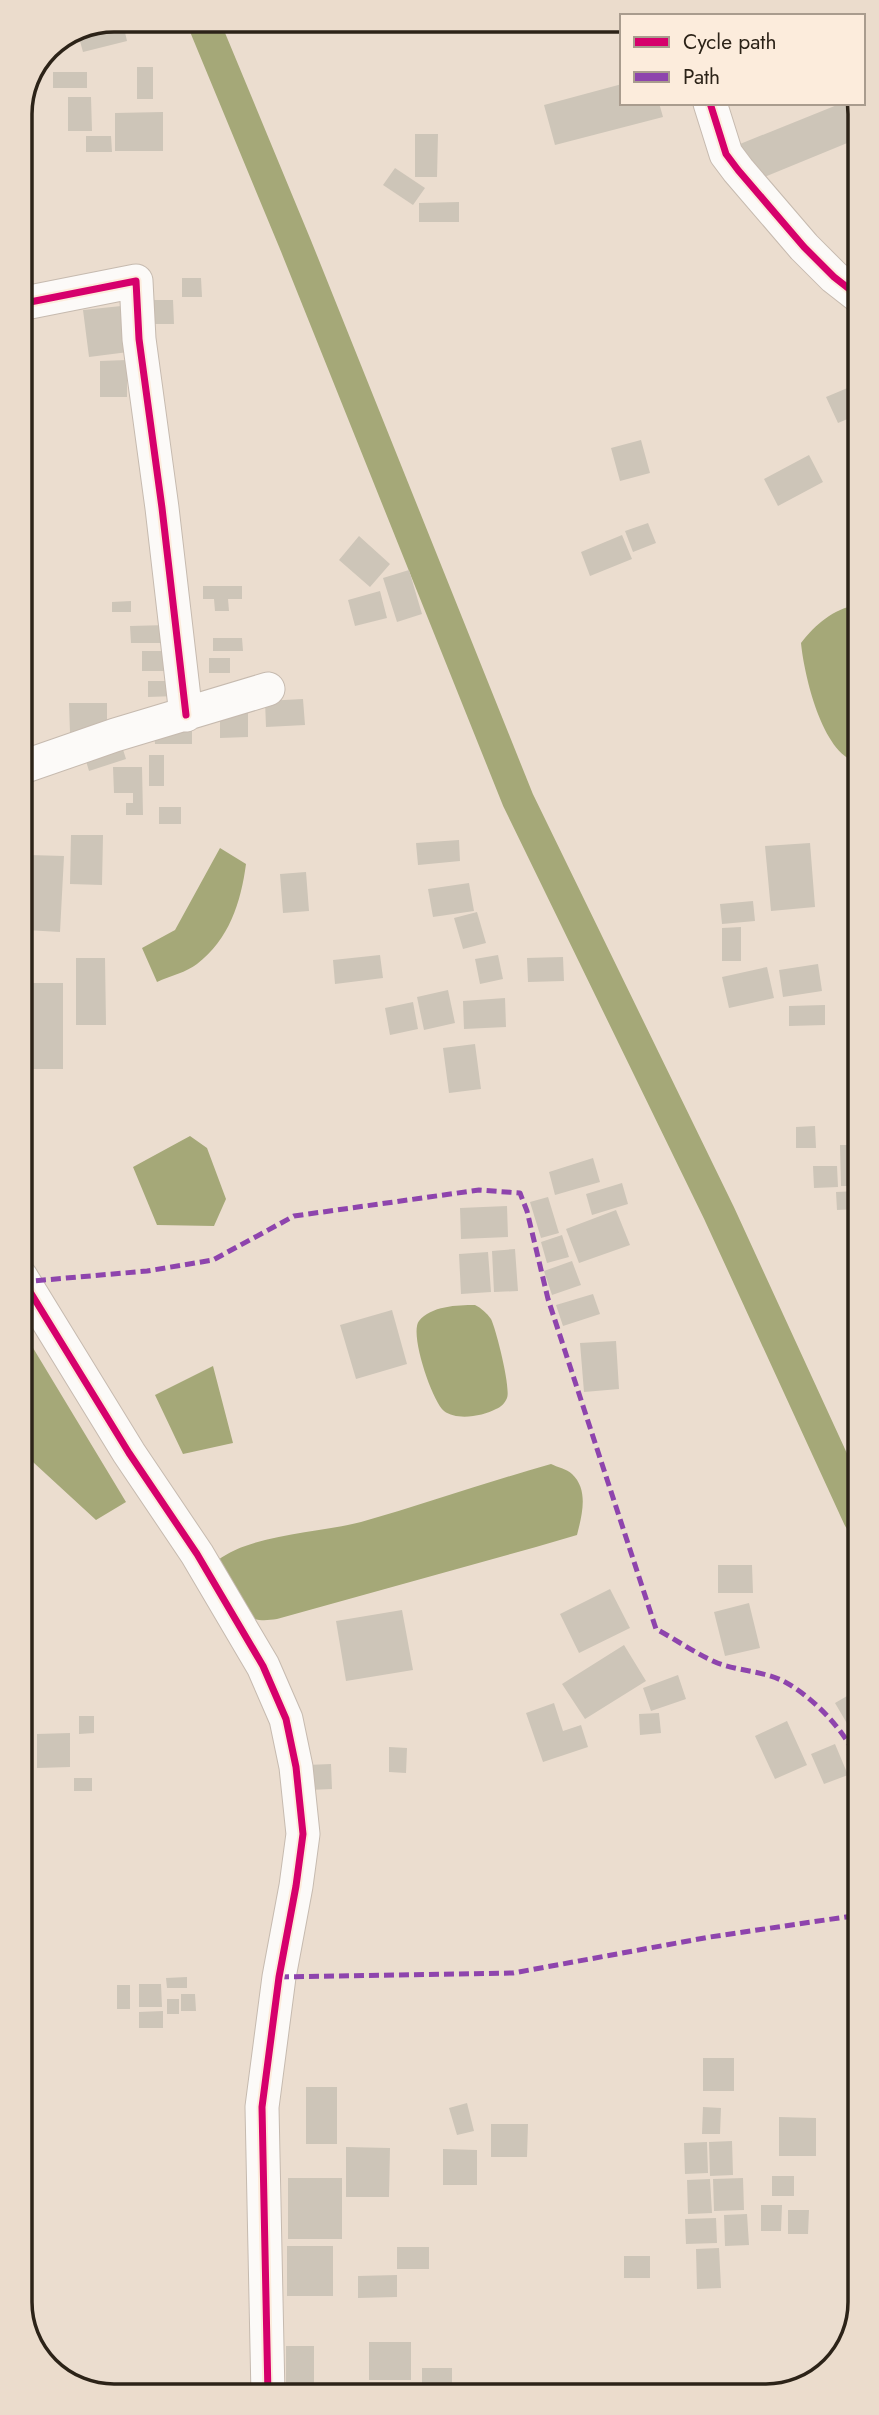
<svg xmlns="http://www.w3.org/2000/svg" width="879" height="2415" font-family="Jost,sans-serif">
	<rect width="100%" height="100%" fill="#ebddcf"/>
	<!-- water -->
	<path fill="#a5a878" d="M 857,605 L 857,762 C 822,754 804,674 801,643 C 816,624 833,609 857,605 Z
		M 220,848 L 246,864 C 241,902 229,940 197,964 C 187,972 170,976 157,982 L 142,948 L 175,930 Z
		M 190,1136 L 207,1148 L 226,1199 L 214,1226 L 157,1225 L 133,1167 Z
		M 475,1305 C 481,1308 487,1313 491,1319 C 496,1329 511,1388 507,1398 C 505,1403 501,1407 496,1409 C 483,1416 457,1421 444,1411 C 432,1401 409,1333 419,1321 C 431,1306 457,1305 475,1305 Z
		M 21,1328 L 126,1502 L 96,1520 L 21,1451 Z
		M 213,1366 L 233,1443 L 183,1454 L 155,1395 Z
		M 551,1464 C 557,1467 567,1469 572,1474 C 589,1490 582,1515 577,1535 L 536,1547 L 277,1619 C 264,1621 256,1621 244,1615 L 218,1560 C 252,1534 320,1533 361,1522 C 425,1504 487,1482 551,1464 Z"/>
	<g fill="none" stroke-linecap="round" stroke-linejoin="round">
		<!-- canal -->
		<path stroke="#a5a878" stroke-width="32" d="M 202,19 L 296,246 L 518,800 L 719,1213 L 859,1518"/>
	</g>
	<!-- building -->
	<path fill="#cdc5b8" d="M 113,19 L 122,19 L 127,41 L 83,52 L 78,34 Z
		M 137,67 L 153,67 L 153,99 L 137,99 Z
		M 53,72 L 87,72 L 87,88 L 53,88 Z
		M 622,84 L 622,103 L 659,103 L 663,117 L 555,145 L 544,105 Z
		M 26,93 L 26,121 L 19,121 L 19,107 Z
		M 68,97 L 91,97 L 92,131 L 68,131 Z
		M 842,103 L 852,103 L 856,114 L 857,139 L 755,181 L 740,144 Z
		M 163,112 L 163,151 L 115,151 L 115,113 Z
		M 415,134 L 438,134 L 437,177 L 415,177 Z
		M 86,136 L 111,136 L 112,152 L 86,152 Z
		M 395,168 L 425,188 L 413,205 L 383,185 Z
		M 459,202 L 459,222 L 419,222 L 419,203 Z
		M 182,278 L 201,278 L 202,297 L 182,297 Z
		M 143,300 L 173,300 L 174,324 L 143,324 Z
		M 131,305 L 136,351 L 89,357 L 83,310 Z
		M 127,360 L 127,397 L 100,397 L 100,361 Z
		M 857,384 L 857,415 L 838,423 L 826,397 Z
		M 641,440 L 650,473 L 620,481 L 611,448 Z
		M 809,455 L 823,482 L 778,506 L 764,479 Z
		M 648,523 L 656,543 L 633,552 L 625,531 Z
		M 622,535 L 632,559 L 590,576 L 581,552 Z
		M 359,536 L 390,564 L 370,587 L 339,560 Z
		M 409,570 L 422,614 L 397,622 L 383,578 Z
		M 203,586 L 242,586 L 242,599 L 228,599 L 229,611 L 215,611 L 214,599 L 203,599 Z
		M 380,591 L 387,618 L 355,626 L 348,600 Z
		M 131,601 L 131,612 L 112,612 L 112,602 Z
		M 168,625 L 168,643 L 131,643 L 130,626 Z
		M 213,638 L 242,638 L 243,651 L 213,651 Z
		M 142,651 L 172,651 L 172,671 L 142,671 Z
		M 209,658 L 230,658 L 230,673 L 209,673 Z
		M 148,681 L 176,681 L 176,696 L 148,697 Z
		M 303,699 L 305,725 L 266,727 L 265,701 Z
		M 69,703 L 107,703 L 107,732 L 70,733 Z
		M 248,708 L 248,737 L 220,738 L 220,709 Z
		M 192,725 L 192,744 L 155,744 L 154,726 Z
		M 120,740 L 126,759 L 89,771 L 83,751 Z
		M 149,755 L 164,755 L 164,786 L 149,786 Z
		M 113,767 L 142,767 L 143,815 L 126,815 L 126,803 L 133,803 L 133,793 L 114,793 Z
		M 159,807 L 181,807 L 181,824 L 159,824 Z
		M 71,835 L 103,835 L 102,885 L 70,884 Z
		M 459,840 L 460,861 L 418,865 L 416,843 Z
		M 810,843 L 815,907 L 771,911 L 765,846 Z
		M 29,855 L 64,856 L 60,932 L 26,930 Z
		M 306,872 L 309,911 L 283,913 L 280,874 Z
		M 469,883 L 474,911 L 433,917 L 428,889 Z
		M 753,901 L 755,921 L 722,924 L 720,904 Z
		M 477,912 L 486,943 L 463,949 L 454,918 Z
		M 741,927 L 741,961 L 722,961 L 722,928 Z
		M 380,955 L 383,978 L 335,984 L 333,960 Z
		M 498,955 L 503,979 L 480,984 L 475,959 Z
		M 563,957 L 564,981 L 528,982 L 527,958 Z
		M 76,958 L 105,958 L 106,1025 L 76,1025 Z
		M 818,964 L 822,991 L 783,997 L 779,970 Z
		M 767,967 L 774,998 L 729,1008 L 722,977 Z
		M 21,983 L 63,983 L 63,1069 L 21,1069 Z
		M 448,990 L 455,1023 L 424,1030 L 417,997 Z
		M 505,998 L 506,1027 L 464,1029 L 463,1001 Z
		M 413,1002 L 418,1029 L 390,1035 L 385,1008 Z
		M 825,1005 L 825,1025 L 789,1026 L 789,1006 Z
		M 475,1044 L 481,1089 L 449,1093 L 443,1048 Z
		M 815,1126 L 816,1148 L 796,1148 L 796,1127 Z
		M 840,1145 L 858,1145 L 858,1186 L 841,1186 Z
		M 593,1158 L 600,1182 L 555,1195 L 549,1172 Z
		M 813,1166 L 837,1166 L 838,1187 L 814,1188 Z
		M 622,1183 L 628,1204 L 592,1215 L 586,1194 Z
		M 858,1191 L 858,1209 L 837,1210 L 836,1192 Z
		M 548,1197 L 559,1233 L 541,1238 L 530,1202 Z
		M 507,1206 L 508,1237 L 461,1239 L 460,1208 Z
		M 616,1210 L 630,1245 L 579,1263 L 566,1229 Z
		M 562,1235 L 569,1257 L 547,1263 L 541,1242 Z
		M 515,1249 L 518,1291 L 494,1292 L 492,1251 Z
		M 488,1252 L 491,1292 L 461,1294 L 459,1254 Z
		M 572,1261 L 581,1285 L 552,1295 L 544,1271 Z
		M 593,1294 L 600,1314 L 563,1326 L 556,1305 Z
		M 392,1310 L 407,1364 L 356,1379 L 340,1325 Z
		M 616,1341 L 619,1389 L 584,1392 L 580,1343 Z
		M 718,1565 L 752,1565 L 753,1593 L 718,1593 Z
		M 610,1589 L 630,1628 L 579,1653 L 560,1614 Z
		M 749,1603 L 760,1648 L 725,1656 L 714,1612 Z
		M 402,1610 L 413,1670 L 346,1681 L 336,1621 Z
		M 624,1645 L 646,1681 L 585,1719 L 562,1684 Z
		M 678,1675 L 686,1699 L 651,1711 L 643,1688 Z
		M 854,1692 L 859,1700 L 859,1735 L 855,1737 L 835,1703 Z
		M 554,1703 L 563,1731 L 581,1725 L 588,1747 L 543,1762 L 526,1713 Z
		M 659,1713 L 661,1733 L 640,1735 L 639,1714 Z
		M 79,1716 L 94,1716 L 94,1733 L 79,1734 Z
		M 787,1721 L 807,1765 L 775,1779 L 755,1736 Z
		M 70,1733 L 70,1767 L 37,1768 L 37,1734 Z
		M 835,1744 L 848,1775 L 824,1784 L 811,1754 Z
		M 389,1747 L 407,1748 L 406,1773 L 389,1772 Z
		M 331,1764 L 332,1789 L 308,1790 L 307,1765 Z
		M 74,1778 L 92,1778 L 92,1791 L 74,1791 Z
		M 851,1820 L 859,1820 L 859,1853 L 852,1854 Z
		M 187,1977 L 187,1988 L 167,1988 L 166,1978 Z
		M 139,1984 L 161,1984 L 162,2007 L 139,2007 Z
		M 117,1985 L 130,1985 L 130,2009 L 117,2009 Z
		M 181,1994 L 195,1994 L 196,2011 L 181,2011 Z
		M 167,1999 L 179,1999 L 179,2014 L 167,2014 Z
		M 163,2011 L 163,2028 L 139,2028 L 139,2012 Z
		M 703,2058 L 734,2058 L 734,2091 L 703,2091 Z
		M 306,2087 L 337,2087 L 337,2144 L 306,2144 Z
		M 467,2103 L 474,2131 L 457,2135 L 449,2108 Z
		M 703,2107 L 721,2108 L 720,2134 L 702,2134 Z
		M 779,2117 L 816,2118 L 816,2156 L 779,2156 Z
		M 491,2124 L 528,2124 L 527,2157 L 491,2157 Z
		M 732,2141 L 733,2175 L 710,2176 L 709,2142 Z
		M 707,2142 L 708,2173 L 685,2174 L 684,2143 Z
		M 346,2147 L 390,2148 L 389,2197 L 346,2197 Z
		M 443,2149 L 477,2150 L 477,2185 L 443,2185 Z
		M 772,2176 L 794,2176 L 794,2196 L 772,2196 Z
		M 288,2178 L 342,2178 L 342,2239 L 288,2239 Z
		M 743,2178 L 744,2210 L 714,2211 L 713,2179 Z
		M 710,2179 L 712,2213 L 688,2214 L 687,2180 Z
		M 761,2205 L 782,2205 L 781,2231 L 761,2231 Z
		M 788,2210 L 809,2210 L 808,2234 L 788,2234 Z
		M 747,2214 L 749,2245 L 725,2246 L 724,2215 Z
		M 716,2218 L 717,2243 L 686,2244 L 685,2219 Z
		M 287,2246 L 333,2246 L 333,2296 L 287,2296 Z
		M 397,2247 L 429,2247 L 429,2269 L 397,2269 Z
		M 719,2248 L 721,2288 L 697,2289 L 696,2249 Z
		M 624,2256 L 650,2256 L 650,2278 L 624,2278 Z
		M 397,2275 L 397,2297 L 358,2298 L 358,2276 Z
		M 369,2342 L 411,2342 L 411,2380 L 369,2380 Z
		M 286,2346 L 314,2346 L 314,2395 L 286,2395 Z
		M 422,2368 L 452,2368 L 452,2394 L 422,2394 Z"/>
	<g fill="none" stroke-linecap="round" stroke-linejoin="round">
		<!-- minor casing -->
		<g stroke="#c6baaf" stroke-width="35">
			<path id="minor" d="M 710,103 L 726,154 L 738,170 L 804,247 L 834,277 L 857,295
				M 20,304 L 136,281 L 139,339 L 162,508 L 186,715
				M 20,768 L 115,735 L 268,689
				M 21,1277 L 129,1453 L 197,1554 L 263,1666 L 286,1719 L 296,1767 L 303,1834 L 296,1886 L 279,1977 L 262,2107 L 268,2395"/>
		</g>
		<!-- minor -->
		<use href="#minor" stroke="#fcfaf8" stroke-width="33"/>
		<!-- quiet -->
		<path stroke="#8e44ad" stroke-width="5" stroke-dasharray="10 5" stroke-linecap="butt" d="M 21,1282 L 147,1271 L 213,1260 L 294,1216 L 479,1190 L 520,1193 L 527,1211 L 548,1299 L 656,1629 C 677,1640 702,1658 723,1665 C 743,1671 766,1672 785,1682 C 813,1697 849,1734 859,1765
			M 279,1977 L 513,1973 L 710,1937 L 859,1915"/>
		<!-- cycleway casing -->
		<g stroke="#fcecdc" stroke-width="11">
			<path id="cycleway" d="M 710,103 L 726,154 L 738,170 L 804,247 L 834,277 L 857,295
				M 20,304 L 136,281 L 139,339 L 162,508 L 186,715
				M 21,1277 L 129,1453 L 197,1554 L 263,1666 L 286,1719 L 296,1767 L 303,1834 L 296,1886 L 279,1977 L 262,2107 L 268,2395"/>
		</g>
		<!-- cycleway -->
		<use href="#cycleway" stroke="#d6006c" stroke-width="7"/>
	</g>
	<!-- crop -->
	<path d="M0 0H879V2415H0ZM114 32H766A82 82 0 0 1 848 114V2302A82 82 0 0 1 766 2384H114A82 82 0 0 1 32 2302V114A82 82 0 0 1 114 32Z" fill="#ebdccc" fill-rule="evenodd"/>
	<path fill="none" stroke="#2c2318" stroke-width="3.5" d="M114 32H766A82 82 0 0 1 848 114V2302A82 82 0 0 1 766 2384H114A82 82 0 0 1 32 2302V114A82 82 0 0 1 114 32Z"/>
	<!-- legend -->
	<rect x="620" y="14" width="245" height="91" fill="#fcecdc" stroke="#a99c8e" stroke-width="2"/>
	<rect x="634" y="37" width="35" height="10" fill="#d6006c" stroke="#a99c8e" stroke-width="2"/>
	<text x="683" y="49" font-size="21" fill="#2c2318">Cycle path</text>
	<rect x="634" y="72" width="35" height="10" fill="#8e44ad" stroke="#a99c8e" stroke-width="2"/>
	<text x="683" y="84" font-size="21" fill="#2c2318">Path</text>
</svg>
